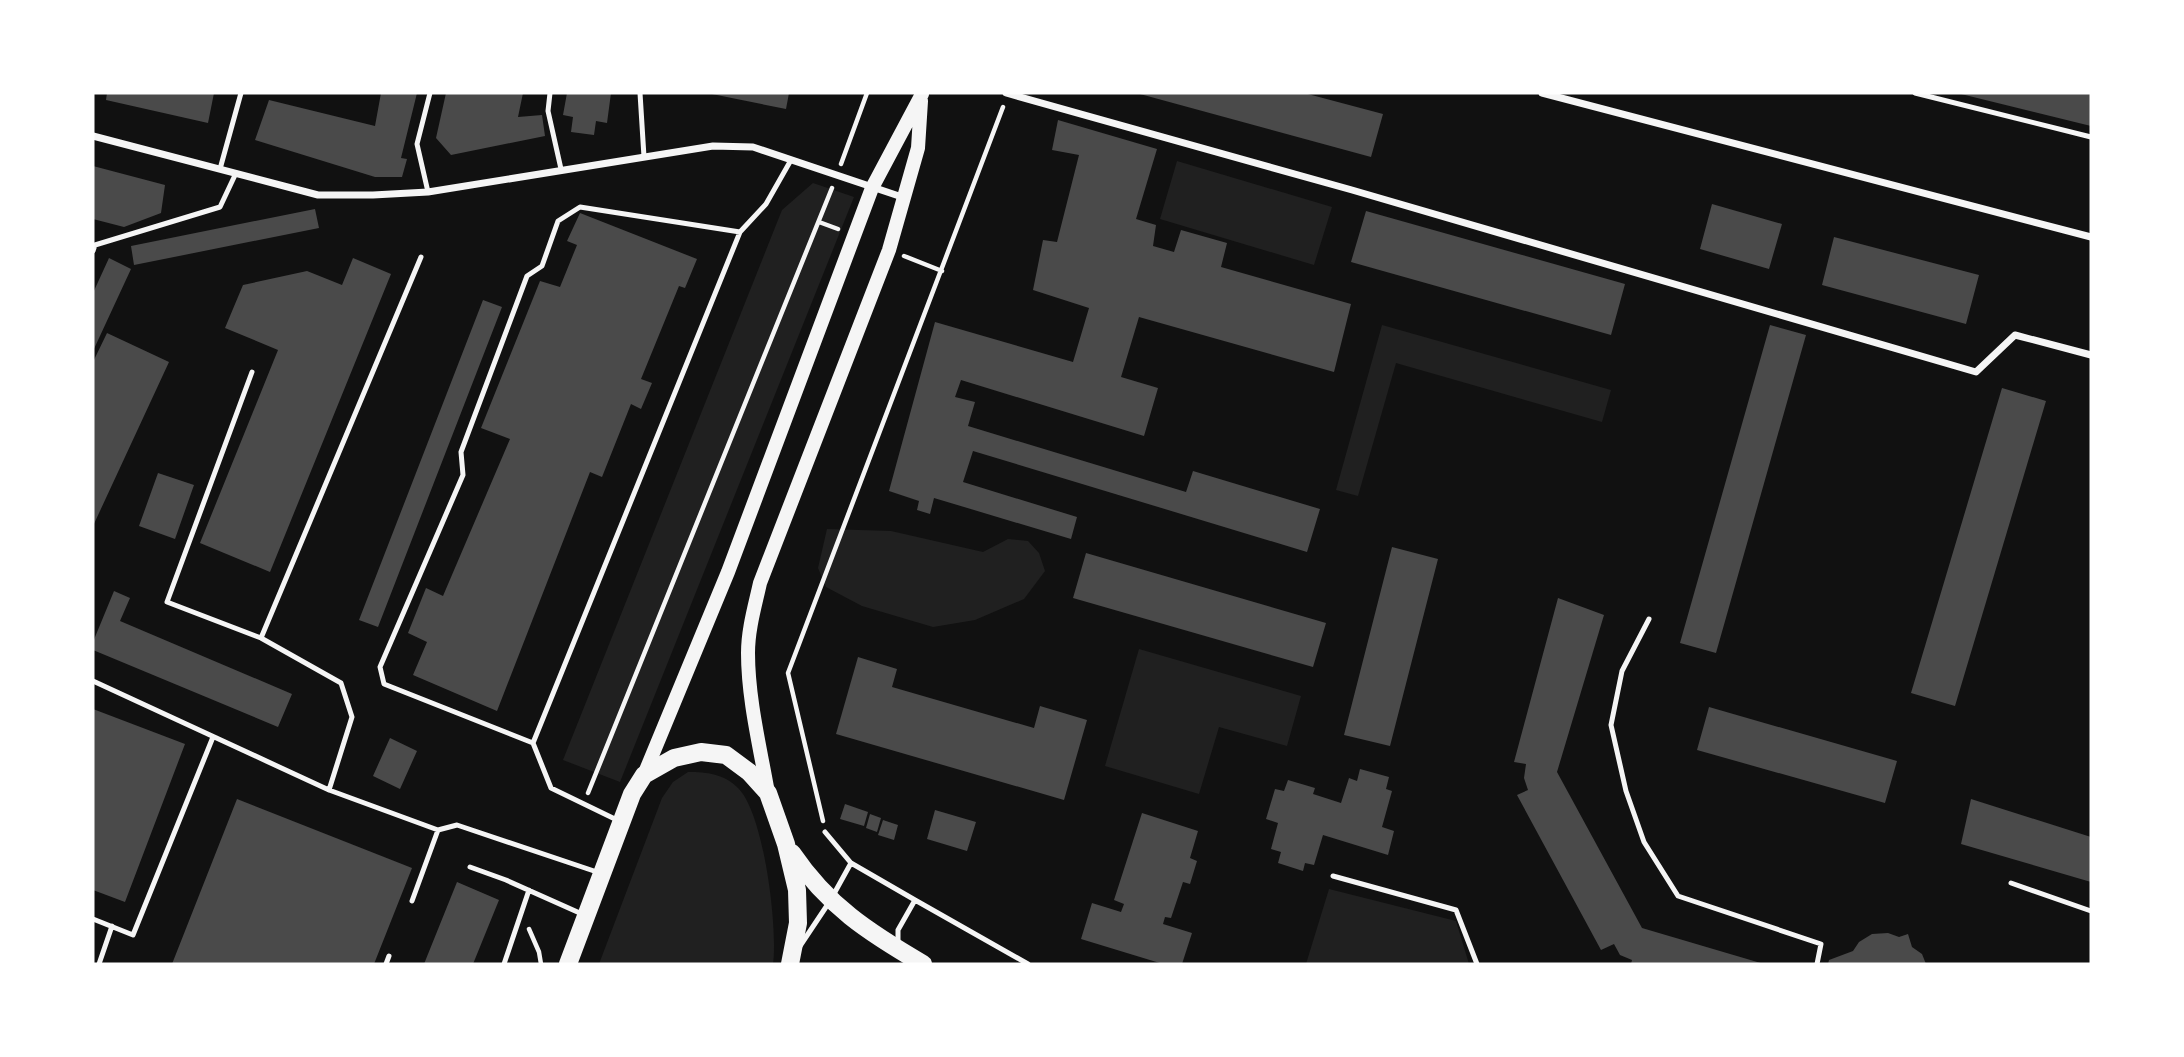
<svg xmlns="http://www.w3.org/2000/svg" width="2184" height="1057" font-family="'Playfair Display',serif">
	<rect width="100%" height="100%" fill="#111"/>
	<!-- green -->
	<path fill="#202020" d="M 1177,161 L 1332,207 L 1314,265 L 1160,219 Z
		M 813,183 L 854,197 L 620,782 L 563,760 L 782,210 Z
		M 1382,325 L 1611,390 L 1602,422 L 1396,363 L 1358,496 L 1336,490 Z
		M 827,529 L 891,531 L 983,552 L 1008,539 L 1028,541 L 1039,553 L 1045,571 L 1024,599 L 975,620 L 933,627 L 862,606 L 826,587 L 818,568 Z
		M 1139,649 L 1301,696 L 1287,746 L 1219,727 L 1199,794 L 1105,766 Z
		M 688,772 C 707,772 724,774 738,788 C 764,813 778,928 773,964 L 599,964 L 662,798 L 673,782 Z
		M 1329,889 L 1456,921 L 1469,964 L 1306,964 Z"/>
	<!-- building -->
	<path fill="#4a4a4a" d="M 107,93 L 214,93 L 208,123 L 106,100 Z
		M 381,93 L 417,93 L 401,158 L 407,159 L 402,177 L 375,177 L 255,140 L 269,100 L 375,126 Z
		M 446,93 L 523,93 L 518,117 L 542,115 L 545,136 L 451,155 L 436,138 Z
		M 567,93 L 611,93 L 607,123 L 596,121 L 594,135 L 571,132 L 573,117 L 563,115 Z
		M 707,93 L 789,93 L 786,109 Z
		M 1304,93 L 1383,114 L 1371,157 L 1140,94 Z
		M 1962,93 L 2091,93 L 2091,126 L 1961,94 Z
		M 1058,120 L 1157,149 L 1136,219 L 1156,225 L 1153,246 L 1174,252 L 1181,230 L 1227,243 L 1221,267 L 1351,304 L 1334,372 L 1139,317 L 1121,377 L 1158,388 L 1144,436 L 961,380 L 955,397 L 975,402 L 968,426 L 1186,492 L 1193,471 L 1320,509 L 1307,552 L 973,451 L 963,482 L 1077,517 L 1071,539 L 934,498 L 930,514 L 917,510 L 919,501 L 889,491 L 935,322 L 1073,362 L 1089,308 L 1033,290 L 1043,240 L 1057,242 L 1079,155 L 1052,150 Z
		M 93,166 L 165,185 L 161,213 L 124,227 L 93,219 Z
		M 1712,204 L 1782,224 L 1769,269 L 1700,249 Z
		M 315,209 L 319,228 L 134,265 L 131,246 Z
		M 1366,211 L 1625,284 L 1611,335 L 1351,262 Z
		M 580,213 L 697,259 L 685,288 L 679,286 L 641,379 L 652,383 L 641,409 L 631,404 L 602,477 L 590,472 L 497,711 L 413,675 L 427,642 L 408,633 L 426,588 L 443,596 L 510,439 L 481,428 L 540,281 L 560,287 L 577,245 L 567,241 Z
		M 1834,237 L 1979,275 L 1966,324 L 1822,285 Z
		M 109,258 L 131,269 L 93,351 L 93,293 Z
		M 353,258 L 391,274 L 270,572 L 200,543 L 278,350 L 225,328 L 243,285 L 307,271 L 342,285 Z
		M 483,300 L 502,307 L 378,627 L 359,620 Z
		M 1770,325 L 1806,335 L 1716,653 L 1680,643 Z
		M 107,333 L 169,362 L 93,526 L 93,362 Z
		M 2002,388 L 2046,401 L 1955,706 L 1911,693 Z
		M 158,473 L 194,485 L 175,539 L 139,526 Z
		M 1392,547 L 1438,559 L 1390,746 L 1344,735 Z
		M 1086,553 L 1326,623 L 1313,667 L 1073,598 Z
		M 114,591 L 130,598 L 120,621 L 292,694 L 278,727 L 93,650 L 93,642 Z
		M 1558,598 L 1604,615 L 1557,772 L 1642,928 L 1764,964 L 1631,964 L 1632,960 L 1620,955 L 1614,944 L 1601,950 L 1517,795 L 1528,790 L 1524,778 L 1526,764 L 1514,762 Z
		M 858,657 L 897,669 L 892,687 L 1034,728 L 1040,706 L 1087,720 L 1064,800 L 836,734 Z
		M 1709,707 L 1897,761 L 1885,803 L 1697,750 Z
		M 93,709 L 185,744 L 125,902 L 93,890 Z
		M 390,738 L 417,751 L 400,789 L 373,776 Z
		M 1360,769 L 1389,777 L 1386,789 L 1392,791 L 1382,827 L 1394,831 L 1388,855 L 1323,835 L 1314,865 L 1305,863 L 1303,871 L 1278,863 L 1281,852 L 1271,849 L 1278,823 L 1266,819 L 1275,789 L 1284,791 L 1288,780 L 1315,788 L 1313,794 L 1341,803 L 1349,778 L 1357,781 Z
		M 237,799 L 412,868 L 374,964 L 172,964 Z
		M 1971,799 L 2091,837 L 2091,882 L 1961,844 Z
		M 845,804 L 868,812 L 864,826 L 840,819 Z
		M 935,810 L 976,822 L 967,851 L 927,839 Z
		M 1142,813 L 1198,831 L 1190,858 L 1197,861 L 1190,884 L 1183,882 L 1171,918 L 1165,917 L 1163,924 L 1192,933 L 1182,964 L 1163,964 L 1081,939 L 1092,903 L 1121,912 L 1124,904 L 1114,900 Z
		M 870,814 L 881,818 L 877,832 L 866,828 Z
		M 883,820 L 898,825 L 894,840 L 878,835 Z
		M 457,882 L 499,900 L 473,964 L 424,964 Z
		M 1888,933 L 1899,937 L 1908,934 L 1912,947 L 1922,954 L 1926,964 L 1828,964 L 1829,960 L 1853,951 L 1859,942 L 1872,934 Z"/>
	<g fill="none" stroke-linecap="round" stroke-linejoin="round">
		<!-- path -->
		<path stroke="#f5f5f5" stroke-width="4.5" d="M 841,164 L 867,93
			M 819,222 L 838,229
			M 904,256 L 942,271
			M 588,793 L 832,188
			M 823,821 L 788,673 L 1003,107
			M 529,929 L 539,952 L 541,964"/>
		<!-- service -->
		<path stroke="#f5f5f5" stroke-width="5" d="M 550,93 L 548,111 L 561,169
			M 640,93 L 644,157
			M 1915,93 L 2091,137
			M 220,169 L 241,93
			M 428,192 L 417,144 L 430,93
			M 93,251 L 95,245 L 220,207 L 236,173
			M 252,372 L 167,602 L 261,638 L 341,683 L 352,717 L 329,790
			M 1649,619 L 1622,671 L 1611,725 L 1626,791 L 1644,842 L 1678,896 L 1821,944 L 1817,964
			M 261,638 L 421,257
			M 93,681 L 329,790 L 438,830 L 457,825 L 600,873
			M 533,743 L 740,232 L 766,204 L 791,160
			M 617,820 L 551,788 L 533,743 L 384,684 L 380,667 L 463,475 L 461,452 L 527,276 L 542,266 L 558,221 L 580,207 L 740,232
			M 825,832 L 851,863 L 915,900
			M 470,867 L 506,880 L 582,914
			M 1333,876 L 1456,910 L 1477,964
			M 2011,883 L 2091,911
			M 412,901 L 438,830
			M 93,919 L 133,935 L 213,737
			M 898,945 L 898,930 L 915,900 L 1028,964
			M 800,946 L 830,901 L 851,863
			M 99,964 L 112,926
			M 386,964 L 389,956
			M 504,964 L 529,890"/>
		<!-- minor -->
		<path stroke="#f5f5f5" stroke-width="7" d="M 1006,93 L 1352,190 L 1976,372 L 2015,335 L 2091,355
			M 1542,93 L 2091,237
			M 93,136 L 318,195 L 373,195 L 428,192 L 713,146 L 753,147 L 905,198"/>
		<!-- secondary -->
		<path stroke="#f5f5f5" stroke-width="14" d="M 644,775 L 728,572 L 872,188 L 922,94
			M 768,793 C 760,747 748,699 748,653 C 748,629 755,606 760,583 L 889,250 L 918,148 L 921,101"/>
		<!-- primary -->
		<path stroke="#f5f5f5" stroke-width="18" d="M 792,853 C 828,906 868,932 923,964
			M 568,964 L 632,794 L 644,775 L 674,758 L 701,752 L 726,755 L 749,772 L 768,793 L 786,844 L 797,890 L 798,923 L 790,964"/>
	</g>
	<!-- border -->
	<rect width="2184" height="1057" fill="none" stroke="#ffffff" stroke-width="189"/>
</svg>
